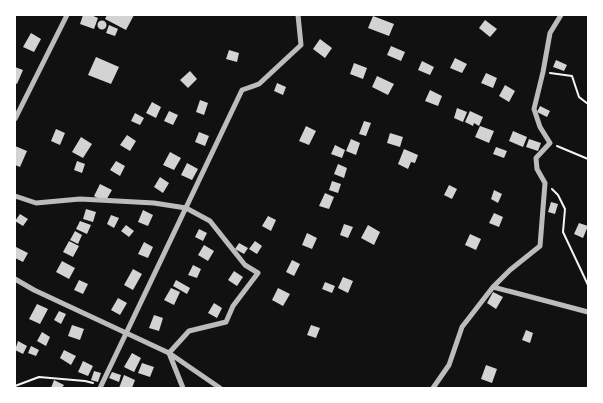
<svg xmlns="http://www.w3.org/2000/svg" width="603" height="403" font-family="'DejaVu Sans',sans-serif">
	<rect width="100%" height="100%" fill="#111"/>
	<!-- building -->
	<path fill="#d3d3d3" d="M 83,15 L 91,15 L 98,18 L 94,29 L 80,24 Z
		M 107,15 L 134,15 L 126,30 L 105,19 Z
		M 373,16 L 394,24 L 389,36 L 368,28 Z
		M 485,20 L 497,29 L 490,37 L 479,28 Z
		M97.5 25a4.5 4.5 0 1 1 9 0a4.5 4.5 0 1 1-9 0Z
		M 109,25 L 118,29 L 115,36 L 106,33 Z
		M 31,33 L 41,39 L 34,52 L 23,47 Z
		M 320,39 L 332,48 L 325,58 L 313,49 Z
		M 391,46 L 405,52 L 401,61 L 387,55 Z
		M 229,50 L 239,53 L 237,62 L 226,59 Z
		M 96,57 L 119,67 L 111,84 L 88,75 Z
		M 455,58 L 467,64 L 462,73 L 450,68 Z
		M 556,60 L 567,65 L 564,71 L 553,67 Z
		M 422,61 L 434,67 L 430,75 L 418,70 Z
		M 354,63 L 367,68 L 363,79 L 350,74 Z
		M 15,67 L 23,70 L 17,84 L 15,83 Z
		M 190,71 L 197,79 L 188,88 L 180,80 Z
		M 486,73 L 497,78 L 493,88 L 481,83 Z
		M 377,76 L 394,84 L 388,95 L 372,87 Z
		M 277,83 L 286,87 L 283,95 L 274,91 Z
		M 505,85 L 515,91 L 509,102 L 499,96 Z
		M 430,90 L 442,96 L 438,106 L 425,101 Z
		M 200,100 L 208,103 L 204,115 L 196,112 Z
		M 152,102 L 161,107 L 156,118 L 146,113 Z
		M 540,106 L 550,111 L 547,117 L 537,112 Z
		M 457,108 L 467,112 L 463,122 L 454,118 Z
		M 169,111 L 178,115 L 173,125 L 164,121 Z
		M 470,111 L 483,117 L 479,126 L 474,123 L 473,126 L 465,122 Z
		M 135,113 L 144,118 L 140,125 L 131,121 Z
		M 364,121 L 371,123 L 366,136 L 359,134 Z
		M 306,126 L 316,131 L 309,145 L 299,141 Z
		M 480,126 L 494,131 L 489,143 L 475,137 Z
		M 56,129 L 65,133 L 60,145 L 51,141 Z
		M 513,131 L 527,137 L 523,147 L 509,141 Z
		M 199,132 L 209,136 L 205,146 L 195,142 Z
		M 390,133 L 403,137 L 400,147 L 387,143 Z
		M 127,135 L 136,141 L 130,151 L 120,145 Z
		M 81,137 L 92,144 L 83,158 L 72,152 Z
		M 351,139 L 360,143 L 356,155 L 346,151 Z
		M 529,139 L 541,143 L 538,151 L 526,147 Z
		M 335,145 L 345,150 L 342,158 L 331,154 Z
		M 15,146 L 27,151 L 20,167 L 15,165 Z
		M 496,147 L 507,151 L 504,158 L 493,154 Z
		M 404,149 L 418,155 L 415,163 L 411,162 L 408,169 L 398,164 Z
		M 170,152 L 181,158 L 174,170 L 163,165 Z
		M 77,161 L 85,164 L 82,173 L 74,170 Z
		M 116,161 L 125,166 L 120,176 L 110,170 Z
		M 187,163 L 198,169 L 192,180 L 181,175 Z
		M 338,164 L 347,168 L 344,178 L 334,174 Z
		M 160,177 L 169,183 L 163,193 L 154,187 Z
		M 332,181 L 341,184 L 338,193 L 329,190 Z
		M 100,184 L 112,190 L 105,202 L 94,196 Z
		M 449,185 L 457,189 L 452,199 L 444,195 Z
		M 494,190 L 502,194 L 498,203 L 491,199 Z
		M 325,193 L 334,197 L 329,209 L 319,206 Z
		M 551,202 L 558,204 L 555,214 L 548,212 Z
		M 86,209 L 96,212 L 93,222 L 83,219 Z
		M 143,210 L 153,215 L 148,226 L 138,222 Z
		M 494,213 L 503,217 L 499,227 L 489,223 Z
		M 20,214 L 28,219 L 23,226 L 15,221 Z
		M 111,215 L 119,218 L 114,228 L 107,224 Z
		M 268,216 L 276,220 L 271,231 L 262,226 Z
		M 80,221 L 91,225 L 87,234 L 76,229 Z
		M 579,223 L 588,226 L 583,238 L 574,234 Z
		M 344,224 L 353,227 L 348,238 L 340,235 Z
		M 126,225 L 134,231 L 129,237 L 121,231 Z
		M 368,225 L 380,232 L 374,245 L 361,238 Z
		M 199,229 L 207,233 L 203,241 L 195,237 Z
		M 75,231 L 82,235 L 78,244 L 70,240 Z
		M 307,233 L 317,238 L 312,249 L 302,245 Z
		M 470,234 L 481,239 L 476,250 L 465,245 Z
		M 69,241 L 79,246 L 73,257 L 63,252 Z
		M 255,241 L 262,246 L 257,254 L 249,249 Z
		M 144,242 L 153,247 L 148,258 L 138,254 Z
		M 239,243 L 248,248 L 244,254 L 235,249 Z
		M 204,245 L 214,251 L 208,261 L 198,255 Z
		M 16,247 L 28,253 L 23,262 L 15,258 Z
		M 292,260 L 300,264 L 294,276 L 286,272 Z
		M 62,261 L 75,268 L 69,279 L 56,272 Z
		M 193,265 L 201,269 L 197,278 L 188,275 Z
		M 133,269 L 142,274 L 133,290 L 124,285 Z
		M 234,271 L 243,277 L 237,286 L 228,280 Z
		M 343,277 L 353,281 L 348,293 L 338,288 Z
		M 79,280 L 88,284 L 83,294 L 74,290 Z
		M 176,280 L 190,288 L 187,294 L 173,286 Z
		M 325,282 L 335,286 L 332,293 L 322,289 Z
		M 171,288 L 180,292 L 174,305 L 164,300 Z
		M 278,288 L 290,294 L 283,306 L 272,300 Z
		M 493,292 L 503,297 L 496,309 L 487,303 Z
		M 118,298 L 127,303 L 120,315 L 111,310 Z
		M 214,303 L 222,308 L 217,318 L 208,313 Z
		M 37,304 L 48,309 L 40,324 L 29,319 Z
		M 59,311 L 66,314 L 61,324 L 54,320 Z
		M 154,315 L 163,318 L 159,331 L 149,328 Z
		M 72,325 L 84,329 L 80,340 L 68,336 Z
		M 311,325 L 320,328 L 316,338 L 307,335 Z
		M 526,330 L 533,333 L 530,343 L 522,340 Z
		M 42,332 L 50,337 L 46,346 L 37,341 Z
		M 18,341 L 27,346 L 23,354 L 15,350 Z
		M 31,346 L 39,350 L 36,356 L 28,353 Z
		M 64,350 L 76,356 L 71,365 L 60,358 Z
		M 132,353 L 141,358 L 134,372 L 124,367 Z
		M 83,361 L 93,366 L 88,376 L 78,372 Z
		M 142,363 L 154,367 L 150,377 L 138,373 Z
		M 486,365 L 497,369 L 492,383 L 481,379 Z
		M 94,371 L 101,373 L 98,382 L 91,380 Z
		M 112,372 L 121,375 L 119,382 L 109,378 Z
		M 124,375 L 135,380 L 132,388 L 119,388 Z
		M 54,380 L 64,385 L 62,388 L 51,388 Z"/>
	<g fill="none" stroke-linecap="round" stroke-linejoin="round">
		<!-- path -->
		<path stroke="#f5f5f5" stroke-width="2" d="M 550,73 L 572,76 L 579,97 L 588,104
			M 557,146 L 588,159
			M 552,189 L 558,195 L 565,209 L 563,232 L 588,285
			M 15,386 L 39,377 L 85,381 L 93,383"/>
		<!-- minor -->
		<path stroke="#bcbcbc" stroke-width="5" d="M 15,119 L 67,15
			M 15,196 L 36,203 L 80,199 L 154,203 L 186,208 L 210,221 L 245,265 L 258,273 L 233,306 L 226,322 L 189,331 L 169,353 L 183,388
			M 15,279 L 34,290 L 169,353 L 220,388
			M 493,287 L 588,312
			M 100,388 L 242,90 L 259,84 L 301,45 L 298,15
			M 433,388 L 449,365 L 462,327 L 493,287 L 510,270 L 540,246 L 545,183 L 537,169 L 536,158 L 550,143 L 540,127 L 534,109 L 543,72 L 550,33 L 561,15"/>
	</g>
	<!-- border -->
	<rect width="603" height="403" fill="none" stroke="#ffffff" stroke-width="32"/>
</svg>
